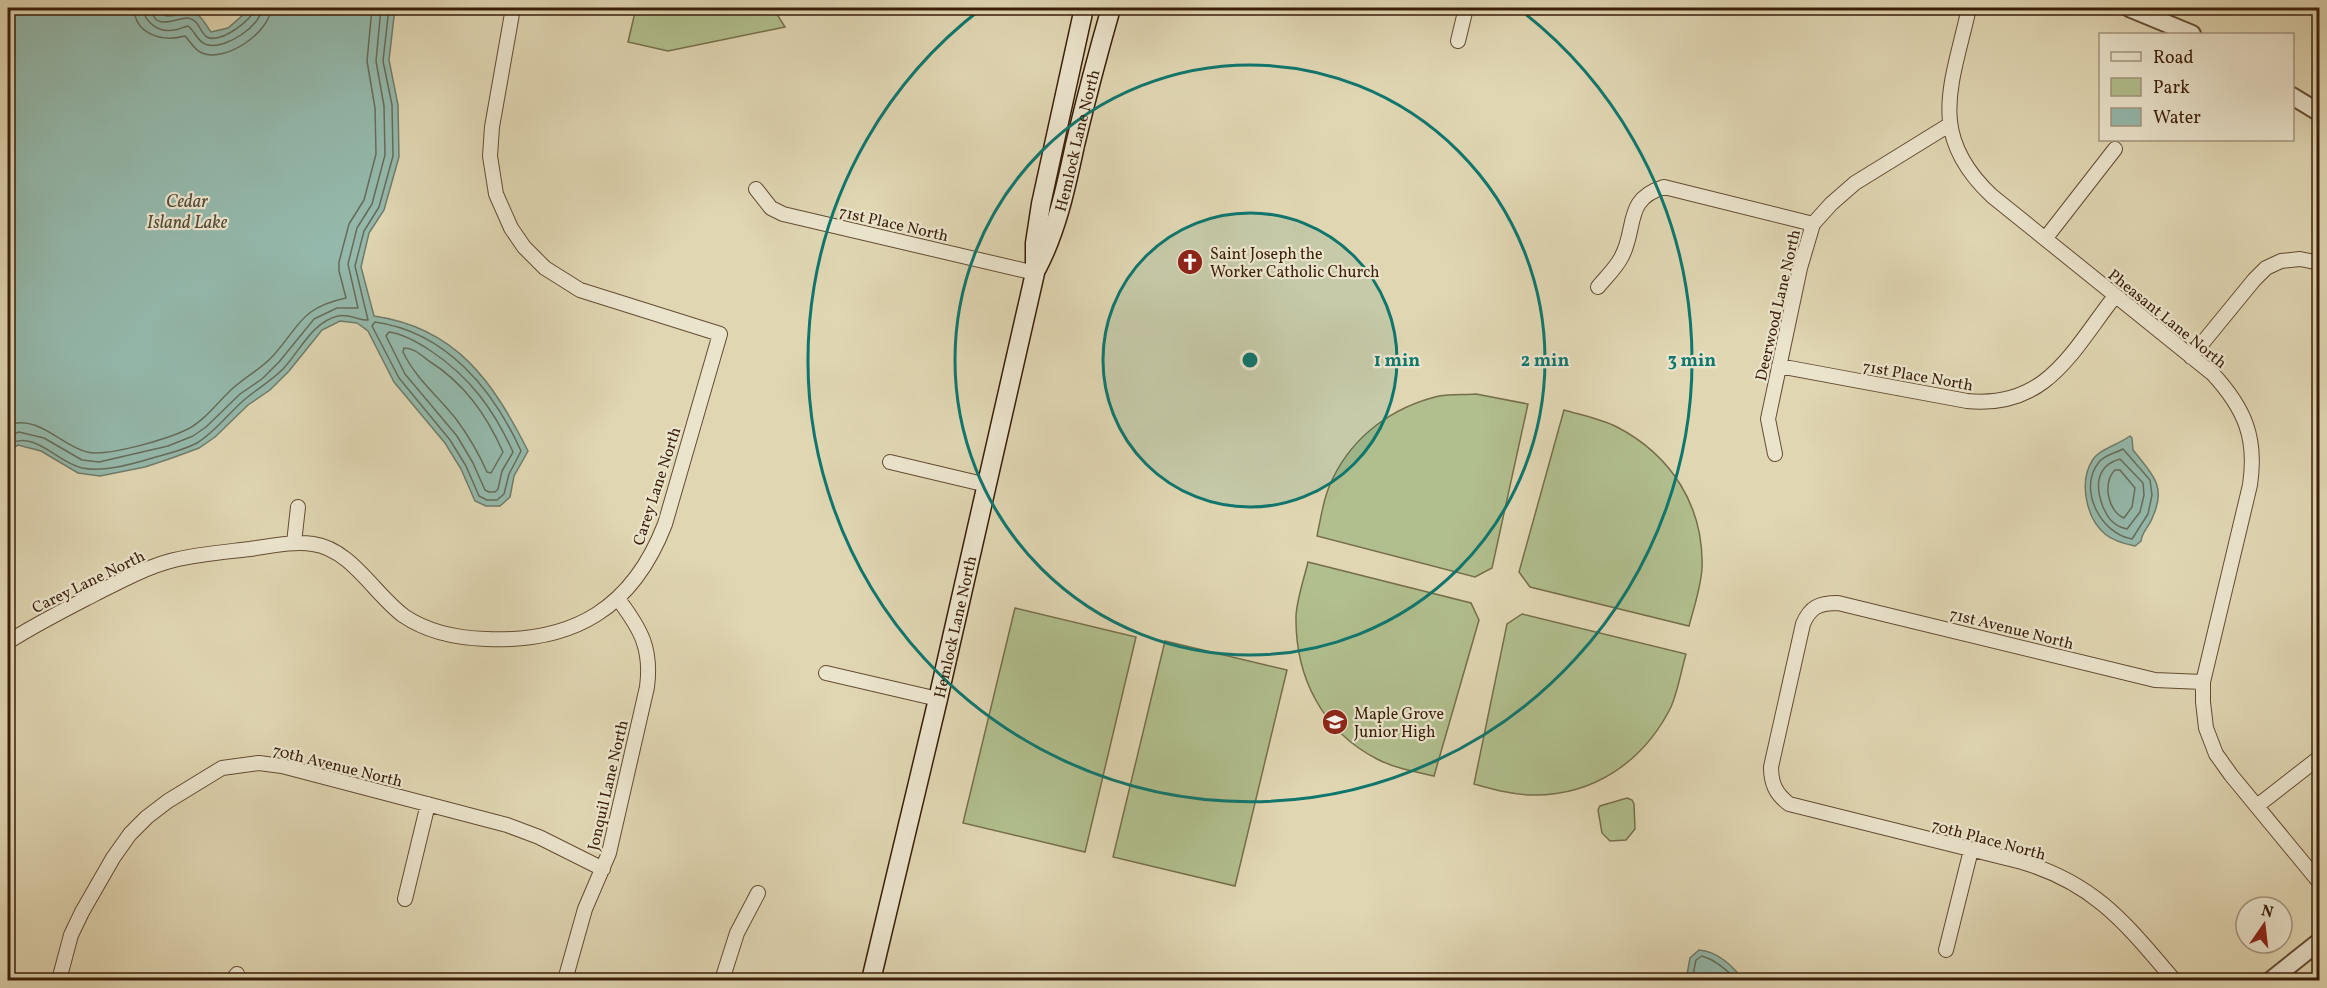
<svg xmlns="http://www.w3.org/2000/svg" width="2327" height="988" font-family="Vollkorn,serif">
	<rect width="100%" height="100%" fill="#e0d6b2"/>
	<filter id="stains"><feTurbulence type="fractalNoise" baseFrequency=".00333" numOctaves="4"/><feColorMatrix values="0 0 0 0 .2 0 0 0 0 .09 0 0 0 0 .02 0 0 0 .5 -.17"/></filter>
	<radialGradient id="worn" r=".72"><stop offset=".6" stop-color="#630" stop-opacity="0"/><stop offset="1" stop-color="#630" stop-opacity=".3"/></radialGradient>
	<!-- green -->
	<path fill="#b1be8d" stroke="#766e4a" stroke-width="1.5" d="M 636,8 L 773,8 L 785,27 L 668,51 L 628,42 Z
		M 1476,394 L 1528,404 L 1492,568 L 1475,577 L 1317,536 C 1321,517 1324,495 1333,478 C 1354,435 1393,407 1439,396 C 1451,394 1464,395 1476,394 Z
		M 1564,410 C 1581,415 1601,419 1617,427 C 1671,455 1704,506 1702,568 C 1701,587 1694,607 1689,626 L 1530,587 L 1519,572 Z
		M 1308,562 L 1471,603 L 1479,620 L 1434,776 C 1415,772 1394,768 1377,759 C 1322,731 1295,676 1296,616 C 1297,598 1304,579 1308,562 Z
		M 1015,608 L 1136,637 L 1085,852 L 963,823 Z
		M 1522,614 L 1686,654 C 1681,671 1678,691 1671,707 C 1644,761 1594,796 1532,795 C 1513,795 1492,789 1474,784 L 1507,624 Z
		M 1165,641 L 1287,670 L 1235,886 L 1113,857 Z
		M 1627,798 L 1632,800 L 1634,804 L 1635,829 L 1626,840 L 1610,841 L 1602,833 L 1598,810 L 1600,806 Z"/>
	<!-- water -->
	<path fill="#94b9ac" stroke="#707b6a" stroke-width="1.5" d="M 8,8 L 155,8 C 172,28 182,3 199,16 C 204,20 207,27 211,32 L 228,28 L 251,8 L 395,8 L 389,60 L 398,105 L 399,157 L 384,210 L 369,233 L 361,267 L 374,316 C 457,328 493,382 528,451 L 514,476 L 510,497 L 500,506 L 486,506 L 475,501 L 461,469 L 445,443 L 394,382 L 368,331 L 357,323 L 340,321 L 322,330 L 289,371 L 270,390 L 248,405 L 215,437 L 199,448 L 172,458 L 145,467 L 100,476 L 78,473 L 41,451 L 18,445 L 8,451 Z
		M 2130,436 L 2132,438 L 2133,450 C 2151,473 2167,485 2153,516 C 2150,526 2142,531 2141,541 L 2135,546 C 2125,544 2112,540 2105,534 C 2086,518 2079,482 2092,461 C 2099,449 2118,445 2130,436 Z
		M 1699,950 C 1718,951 1733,967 1744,980 L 1686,980 L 1690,958 Z"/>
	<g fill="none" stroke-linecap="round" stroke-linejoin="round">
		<!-- shore -->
		<path stroke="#676c5a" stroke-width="1.5" d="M 134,8 C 135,35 163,42 185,36 C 191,42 194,50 202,53 C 226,63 270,32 271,8
			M 143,8 C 144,22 159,33 173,30 C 178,30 183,27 188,26 C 195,31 198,43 208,45 C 226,49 261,26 262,8
			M 151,8 C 154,33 178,17 188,18 C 200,20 199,32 207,37 C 220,44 253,20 255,8
			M 375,322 C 446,332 493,389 521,451 L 509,474 L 504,494 L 497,500 L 487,500 L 479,496 L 466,466 L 450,440 L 399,378 L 372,326 Z
			M 389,332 C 404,334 419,343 431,351 C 470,377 494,410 513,452 L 502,471 L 498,489 L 495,492 L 489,492 L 485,490 L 473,463 L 457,436 L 405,374 L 386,336 Z
			M 404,348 C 414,348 421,355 429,361 C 464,383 486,414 503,452 L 491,473 L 487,472 C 479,454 468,435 456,419 C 438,396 416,379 403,352 Z
			M 8,425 C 39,414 61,446 87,452 C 107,457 168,439 188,429 C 205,420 218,402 232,389 C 244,378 259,370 271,358 C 300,327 299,308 346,298 L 339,271 L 339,262 L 349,224 L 364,200 L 376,154 L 375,108 L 367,61 L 372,8
			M 8,436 L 19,432 L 44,438 L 82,460 L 99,462 L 168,446 L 193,436 L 206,427 L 240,394 L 262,379 L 279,362 L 314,319 L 337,308 L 358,308 L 348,264 L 357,228 L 372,204 L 385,155 L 384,106 L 376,61 L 381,8
			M 8,444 C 36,430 56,462 82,468 C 103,472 129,465 149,459 C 165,454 182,451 197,443 C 215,432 228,414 244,400 C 257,389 271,381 283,369 C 300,351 312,322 338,316 C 348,313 359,321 368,320 L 355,266 L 364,231 L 379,207 L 393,156 L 392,105 L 383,61 L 389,8
			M 2123,449 L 2150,480 L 2152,495 L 2148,514 L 2132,539 C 2101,534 2077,489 2099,462 C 2106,454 2114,454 2123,449 Z
			M 2120,459 L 2143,483 L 2144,495 L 2140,512 L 2127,529 C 2123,528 2117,526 2114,523 C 2108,519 2106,513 2103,507 C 2095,486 2096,466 2120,459 Z
			M 2115,470 L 2120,470 L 2135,488 L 2132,507 L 2124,518 C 2108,512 2102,482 2115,470 Z
			M 1692,980 L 1696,960 L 1702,956 C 1716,960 1727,970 1736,980"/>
		<!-- minor casing -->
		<g stroke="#644c32" stroke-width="16">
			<path id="minor" d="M 1969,8 C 1952,85 1926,134 1992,196 L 2213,374 C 2245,409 2257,438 2250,485 L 2203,682 L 2203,702 L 2206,728 L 2216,754 L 2231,775 L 2320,883
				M 1458,41 L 1466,8
				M 756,189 L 771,208 L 783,214 L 1035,273
				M 2045,239 L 2115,149
				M 1598,287 C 1606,277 1617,267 1622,256 C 1637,227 1624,199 1664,187 L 1813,224
				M 2191,357 L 2254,280 L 2266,268 L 2281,261 L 2300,259 L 2320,263
				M 1779,366 L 1967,401 C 2047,409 2072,351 2115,296
				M 1775,454 L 1768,419 L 1800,268 L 1813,224 L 1831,204 L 1855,183 L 1949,125
				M 890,462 L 987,485
				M 294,543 L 298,507
				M 8,642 C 36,624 66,609 95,594 C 121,581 146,567 174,560 C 199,554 225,552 250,549 C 271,546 293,541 313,544 C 351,549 375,595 404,616 C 429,633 457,638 486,639 C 575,643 633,607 665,524 L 720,334 L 580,290 L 545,268 L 524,247 L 511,228 L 496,194 L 490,156 L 492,127 L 513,8
				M 826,673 L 938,699
				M 2257,806 L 2320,757
				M 405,899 L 428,804
				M 1946,950 L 1971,850
				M 59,980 L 71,935 L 82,912 L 113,858 L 130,834 L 147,817 L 168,801 L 222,768 L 259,763 L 282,766 L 507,825 L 539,837 L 603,869
				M 232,980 L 237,974
				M 565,980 L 585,909 L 609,853 L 647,687 C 652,649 641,629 618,599
				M 722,980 L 737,933 L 758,893
				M 2174,980 C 2126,924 2096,884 2022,862 L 1789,804 C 1776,794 1771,784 1771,767 L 1803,624 C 1810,607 1819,603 1838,603 L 2155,680 L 2203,682"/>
		</g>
		<!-- tertiary casing -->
		<g stroke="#644c32" stroke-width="20">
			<path id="tertiary" d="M 2129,8 L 2192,34
				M 2292,96 L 2320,113
				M 2271,980 L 2320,941"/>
		</g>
		<!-- secondary casing -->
		<g stroke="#3a1e08" stroke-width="21">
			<g id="secondary">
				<path id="s1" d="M 1037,268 C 1057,230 1066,187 1075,145 C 1086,99 1098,53 1111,8"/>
				<path id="s2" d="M 871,980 L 938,699 L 1035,273 L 1035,243 L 1041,204 L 1084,8"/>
			</g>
		</g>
		<!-- minor -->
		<use href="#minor" stroke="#ebe4cd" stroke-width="14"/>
		<!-- tertiary -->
		<use href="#tertiary" stroke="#ebe4cd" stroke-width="16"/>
		<!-- secondary -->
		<use href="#secondary" stroke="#ebe4cd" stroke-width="18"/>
	</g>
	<!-- distance rings -->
	<circle cx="1250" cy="360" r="147" fill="#0f766e" fill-opacity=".12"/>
	<g fill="none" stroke="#0f766e" stroke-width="3">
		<circle cx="1250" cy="360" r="147"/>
		<circle cx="1250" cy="360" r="295"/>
		<path d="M1519 9A442 442 0 1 1 981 9"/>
	</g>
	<!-- icons -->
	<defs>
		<g id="church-disc" transform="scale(1.35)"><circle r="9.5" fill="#8f2418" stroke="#ebe4cd"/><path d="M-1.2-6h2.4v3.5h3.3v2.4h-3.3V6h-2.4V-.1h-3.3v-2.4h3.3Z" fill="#fff"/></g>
		<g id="school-disc" transform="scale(1.35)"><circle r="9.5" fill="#8f2418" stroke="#ebe4cd"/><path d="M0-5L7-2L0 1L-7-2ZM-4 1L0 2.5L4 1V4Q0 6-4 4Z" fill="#fff"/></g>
	</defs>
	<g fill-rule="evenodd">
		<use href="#church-disc" x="1190" y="262"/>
		<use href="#school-disc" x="1335" y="722"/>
	</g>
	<g text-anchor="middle" stroke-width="4.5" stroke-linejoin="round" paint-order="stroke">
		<!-- street labels -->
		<g font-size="16" fill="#3a1e08" stroke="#ebe4cd">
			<text dy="6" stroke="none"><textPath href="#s1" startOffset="134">Hemlock Lane North</textPath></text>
			<text transform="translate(894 223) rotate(13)" y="6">71st Place North</text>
			<text transform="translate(1777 305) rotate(-77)" y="6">Deerwood Lane North</text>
			<text transform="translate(2168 318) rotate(39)" y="6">Pheasant Lane North</text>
			<text transform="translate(1918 375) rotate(10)" y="6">71st Place North</text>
			<text transform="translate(656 486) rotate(-72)" y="6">Carey Lane North</text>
			<text transform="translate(88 581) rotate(-26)" y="6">Carey Lane North</text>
			<text dy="6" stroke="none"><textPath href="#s2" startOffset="363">Hemlock Lane North</textPath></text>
			<text transform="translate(2012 628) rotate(14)" y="6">71st Avenue North</text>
			<text transform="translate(338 765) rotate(14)" y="6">70th Avenue North</text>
			<text transform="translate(607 785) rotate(-77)" y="6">Jonquil Lane North</text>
			<text transform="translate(1989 839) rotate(15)" y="6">70th Place North</text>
		</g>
		<!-- poi labels -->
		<g font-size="16" fill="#3a1e08" stroke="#ebe4cd" text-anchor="start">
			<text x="1210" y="259">Saint Joseph the<tspan x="1210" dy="18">Worker Catholic Church</tspan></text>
			<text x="1354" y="719">Maple Grove<tspan x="1354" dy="18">Junior High</tspan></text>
		</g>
		<!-- water labels -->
		<g font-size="18" font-style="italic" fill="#554c39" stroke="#ebe4cd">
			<text x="187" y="207">Cedar<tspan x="187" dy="21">Island Lake</tspan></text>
		</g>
	</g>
	<circle cx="1250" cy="360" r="9" fill="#0f766e" stroke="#ebe4cd" stroke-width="3"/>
	<g font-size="18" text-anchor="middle" font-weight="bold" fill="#0f766e" stroke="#ebe4cd" stroke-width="4.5" stroke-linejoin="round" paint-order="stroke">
		<text x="1397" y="366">1 min</text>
		<text x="1545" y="366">2 min</text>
		<text x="1692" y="366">3 min</text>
	</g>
	<!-- margin -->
	<rect width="2327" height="988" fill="none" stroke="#e0d6b2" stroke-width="30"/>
	<rect x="9" y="9" width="2309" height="970" fill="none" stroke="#3a1e08" stroke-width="3"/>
	<rect x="15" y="15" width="2297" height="958" fill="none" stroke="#3a1e08" stroke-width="1.5"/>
	<!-- legend -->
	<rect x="2099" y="33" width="195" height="108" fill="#ebe4cd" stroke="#a4957e" stroke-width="1.5"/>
	<rect x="2111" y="52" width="30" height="9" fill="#ebe4cd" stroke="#a4957e" stroke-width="1.5"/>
	<text x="2153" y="63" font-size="18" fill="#3a1e08">Road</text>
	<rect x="2111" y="78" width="30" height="18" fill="#b1be8d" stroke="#a4957e" stroke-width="1.5"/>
	<text x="2153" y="93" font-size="18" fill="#3a1e08">Park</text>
	<rect x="2111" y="108" width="30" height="18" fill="#94b9ac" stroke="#a4957e" stroke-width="1.5"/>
	<text x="2153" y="123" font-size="18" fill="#3a1e08">Water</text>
	<!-- north arrow -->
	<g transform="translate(2264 925) rotate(14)"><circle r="28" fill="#ebe4cd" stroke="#a4957e" stroke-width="1.5"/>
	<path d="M0-4.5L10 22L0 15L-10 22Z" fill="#8f2418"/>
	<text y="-9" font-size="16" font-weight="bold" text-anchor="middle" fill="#3a1e08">N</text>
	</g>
	<rect width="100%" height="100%" filter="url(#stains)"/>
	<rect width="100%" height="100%" fill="url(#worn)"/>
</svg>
